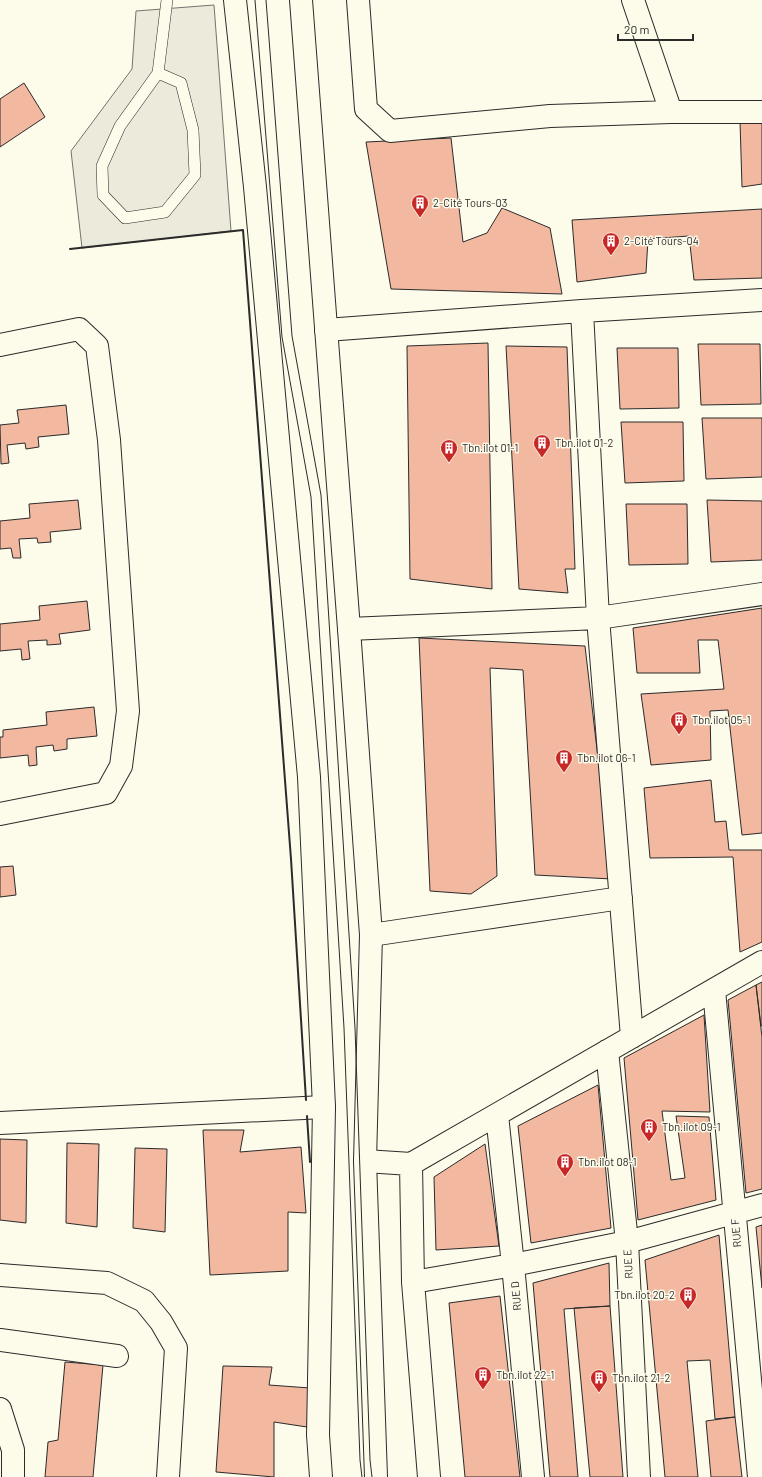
<svg xmlns="http://www.w3.org/2000/svg" width="762" height="1477" font-family="Barlow,sans-serif">
	<rect width="100%" height="100%" fill="#fdfbea"/>
	<!-- parking -->
	<path fill="#eceadb" stroke="#74746e" d="M 214,5 L 231,231 L 82,248 L 71,151 L 132,69 L 136,11 Z"/>
	<!-- building -->
	<path fill="#f2b8a0" stroke="#2b2b2b" d="M 24,83 L 45,117 L 0,147 L 0,99 Z
		M 740,121 L 762,123 L 762,184 L 742,187 Z
		M 451,138 L 463,242 L 487,233 L 502,208 L 550,228 L 562,294 L 391,289 L 366,142 Z
		M 762,209 L 762,278 L 694,280 L 689,236 L 648,239 L 646,273 L 577,282 L 572,220 Z
		M 488,343 L 492,589 L 410,579 L 407,346 Z
		M 698,344 L 760,344 L 761,404 L 701,405 Z
		M 506,346 L 567,347 L 575,569 L 565,569 L 568,593 L 519,589 Z
		M 617,348 L 678,348 L 679,408 L 620,409 Z
		M 66,405 L 69,434 L 38,437 L 39,447 L 26,449 L 25,443 L 7,445 L 9,463 L 1,464 L 0,425 L 19,423 L 17,410 Z
		M 702,418 L 762,418 L 762,477 L 706,479 Z
		M 621,422 L 683,422 L 684,481 L 625,483 Z
		M 78,500 L 81,529 L 50,532 L 51,542 L 38,543 L 37,538 L 19,539 L 21,558 L 13,558 L 11,548 L 0,549 L 0,521 L 30,518 L 29,504 Z
		M 707,500 L 762,501 L 762,560 L 711,562 Z
		M 626,504 L 687,504 L 688,564 L 629,565 Z
		M 87,601 L 90,630 L 59,634 L 61,644 L 47,645 L 47,640 L 28,641 L 30,659 L 22,660 L 21,649 L 0,651 L 0,624 L 40,620 L 39,606 Z
		M 762,608 L 762,833 L 742,835 L 728,710 L 710,711 L 711,760 L 651,765 L 641,694 L 724,689 L 718,640 L 698,640 L 700,673 L 637,673 L 633,628 Z
		M 419,638 L 585,646 L 612,879 L 535,875 L 523,670 L 490,668 L 497,876 L 471,894 L 430,891 Z
		M 94,707 L 97,736 L 67,739 L 67,749 L 54,751 L 53,745 L 36,747 L 37,765 L 29,766 L 28,755 L 0,758 L 0,737 L 3,737 L 3,730 L 47,725 L 46,712 Z
		M 711,780 L 715,822 L 726,821 L 729,850 L 762,850 L 762,942 L 740,952 L 733,857 L 650,858 L 644,788 Z
		M 13,866 L 16,895 L 0,897 L 0,867 Z
		M 762,982 L 762,1026 L 761,1026 L 756,985 Z
		M 756,985 L 762,1037 L 762,1189 L 746,1193 L 728,1000 Z
		M 704,1015 L 710,1112 L 662,1111 L 671,1180 L 685,1178 L 676,1116 L 709,1117 L 716,1200 L 638,1220 L 624,1058 Z
		M 598,1085 L 611,1228 L 531,1243 L 518,1126 Z
		M 203,1130 L 244,1130 L 240,1152 L 301,1147 L 306,1213 L 288,1212 L 288,1271 L 210,1275 Z
		M 0,1139 L 27,1140 L 26,1223 L 0,1220 Z
		M 67,1143 L 99,1144 L 97,1227 L 66,1223 Z
		M 485,1144 L 499,1246 L 436,1250 L 434,1177 Z
		M 135,1148 L 167,1149 L 165,1232 L 133,1228 Z
		M 762,1225 L 762,1288 L 756,1227 Z
		M 719,1235 L 735,1417 L 715,1419 L 710,1360 L 687,1361 L 698,1477 L 665,1477 L 645,1260 Z
		M 609,1263 L 610,1306 L 564,1309 L 578,1477 L 550,1477 L 533,1283 Z
		M 500,1296 L 520,1477 L 465,1477 L 449,1303 Z
		M 610,1306 L 623,1477 L 590,1477 L 574,1308 Z
		M 65,1362 L 103,1365 L 93,1477 L 45,1477 L 48,1442 L 58,1440 Z
		M 223,1366 L 272,1367 L 269,1385 L 310,1388 L 307,1427 L 274,1422 L 274,1477 L 216,1472 Z
		M 735,1417 L 742,1477 L 711,1477 L 706,1421 Z"/>
	<g fill="none" stroke-linecap="round" stroke-linejoin="round">
		<!-- lane casing -->
		<g stroke="#2b2b2b" stroke-width="12">
			<path id="lane" d="M 158,73 L 181,83 L 193,130 L 195,175 L 165,212 L 125,218 L 103,195 L 102,166 L 120,126 L 158,73 L 167,0"/>
		</g>
		<!-- street casing -->
		<g stroke="#2b2b2b" stroke-width="24">
			<path id="street" d="M 358,0 L 366,109 L 390,131 L 550,116 L 671,112 L 762,112
				M 633,0 L 671,112
				M 582,311 L 598,618 L 632,1037
				M 326,330 L 582,311 L 762,300
				M 0,345 L 79,329 L 97,346 L 109,440 L 128,711 L 121,766 L 106,793 L 0,814
				M 349,629 L 598,618 L 762,594
				M 371,935 L 621,898
				M 714,990 L 759,1477
				M 607,1051 L 627,1242 L 639,1477
				M 497,1115 L 513,1265 L 533,1477
				M 0,1123 L 324,1107
				M 365,1161 L 411,1164 L 762,962
				M 411,1164 L 413,1282 L 429,1477
				M 0,1275 L 107,1283 L 144,1301 L 161,1322 L 176,1348 L 168,1477
				M 413,1282 L 513,1265 L 627,1242 L 762,1205
				M 0,1340 L 117,1356
				M 0,1409 L 13,1450 L 13,1477"/>
		</g>
		<!-- primary casing -->
		<g stroke="#2b2b2b" stroke-width="24">
			<path id="primary" d="M 235,0 L 255,187 L 309,777 L 324,1107 L 318,1435 L 321,1477
				M 301,0 L 349,629 L 371,935 L 365,1161 L 376,1477"/>
		</g>
		<!-- lane -->
		<use href="#lane" stroke="#fdfbea" stroke-width="11"/>
		<!-- street -->
		<use href="#street" stroke="#fdfbea" stroke-width="22"/>
		<!-- primary -->
		<use href="#primary" stroke="#fdfbea" stroke-width="22"/>
		<!-- tram -->
		<path stroke="#2b2b2b" stroke-width="1" d="M 255,0 L 282,337 L 311,497 L 344,1028 L 360,1460 L 362,1477
			M 266,0 L 292,336 L 321,495 L 355,1028 L 370,1460 L 372,1477"/>
		<!-- wall -->
		<path stroke="#2b2b2b" stroke-width="2" d="M 70,249 L 243,230 L 291,859 L 306,1100
			M 307,1116 L 310,1162"/>
	</g>
	<!-- icons -->
	<defs>
		<g id="building-pin" transform="scale(0.9)"><path d="M0 17L-7.5 6A9.5 9.5 0 1 1 7.5 6Z" fill="#c62828" stroke="#fdfbea"/><path d="M-4-6H4V6H1V3H-1V6H-4ZM-2.5-4.3h1.7v1.8h-1.7ZM.8-4.3h1.7v1.8H.8ZM-2.5-1h1.7V.8h-1.7ZM.8-1h1.7V.8H.8Z" fill="#fff"/></g>
	</defs>
	<g fill-rule="evenodd">
		<use href="#building-pin" x="420" y="203"/>
		<use href="#building-pin" x="611" y="241"/>
		<use href="#building-pin" x="542" y="443"/>
		<use href="#building-pin" x="449" y="448"/>
		<use href="#building-pin" x="679" y="720"/>
		<use href="#building-pin" x="564" y="758"/>
		<use href="#building-pin" x="649" y="1127"/>
		<use href="#building-pin" x="565" y="1162"/>
		<use href="#building-pin" x="688" y="1295"/>
		<use href="#building-pin" x="483" y="1375"/>
		<use href="#building-pin" x="599" y="1378"/>
	</g>
	<g text-anchor="middle" stroke-width="3" stroke-linejoin="round" paint-order="stroke">
		<!-- poi labels -->
		<g font-size="11" fill="#2b2b2b" stroke="#fdfbea" text-anchor="start">
			<text x="433" y="207">2-Cité Tours-03</text>
			<text x="624" y="245">2-Cité Tours-04</text>
			<text x="555" y="447">Tbn.ilot 01-2</text>
			<text x="462" y="452">Tbn.ilot 01-1</text>
			<text x="692" y="724">Tbn.ilot 05-1</text>
			<text x="577" y="762">Tbn.ilot 06-1</text>
			<text x="662" y="1131">Tbn.ilot 09-1</text>
			<text x="578" y="1166">Tbn.ilot 08-1</text>
			<text x="675" y="1299" text-anchor="end">Tbn.ilot 20-2</text>
			<text x="496" y="1379">Tbn.ilot 22-1</text>
			<text x="612" y="1382">Tbn.ilot 21-2</text>
		</g>
		<!-- street labels -->
		<g font-size="11" fill="#2b2b2b" stroke="#fdfbea">
			<text transform="translate(736 1233) rotate(-95)" y="4">RUE F</text>
			<text transform="translate(628 1264) rotate(-93)" y="4">RUE E</text>
			<text transform="translate(516 1296) rotate(-95)" y="4">RUE D</text>
		</g>
	</g>
	<!-- scale -->
	<path d="M618 34v6h75v-6" fill="none" stroke="#2b2b2b" stroke-width="2"/>
	<text x="624" y="34" font-size="12" fill="#2b2b2b" stroke="#fdfbea" stroke-width="3" paint-order="stroke">20 m</text>
</svg>
